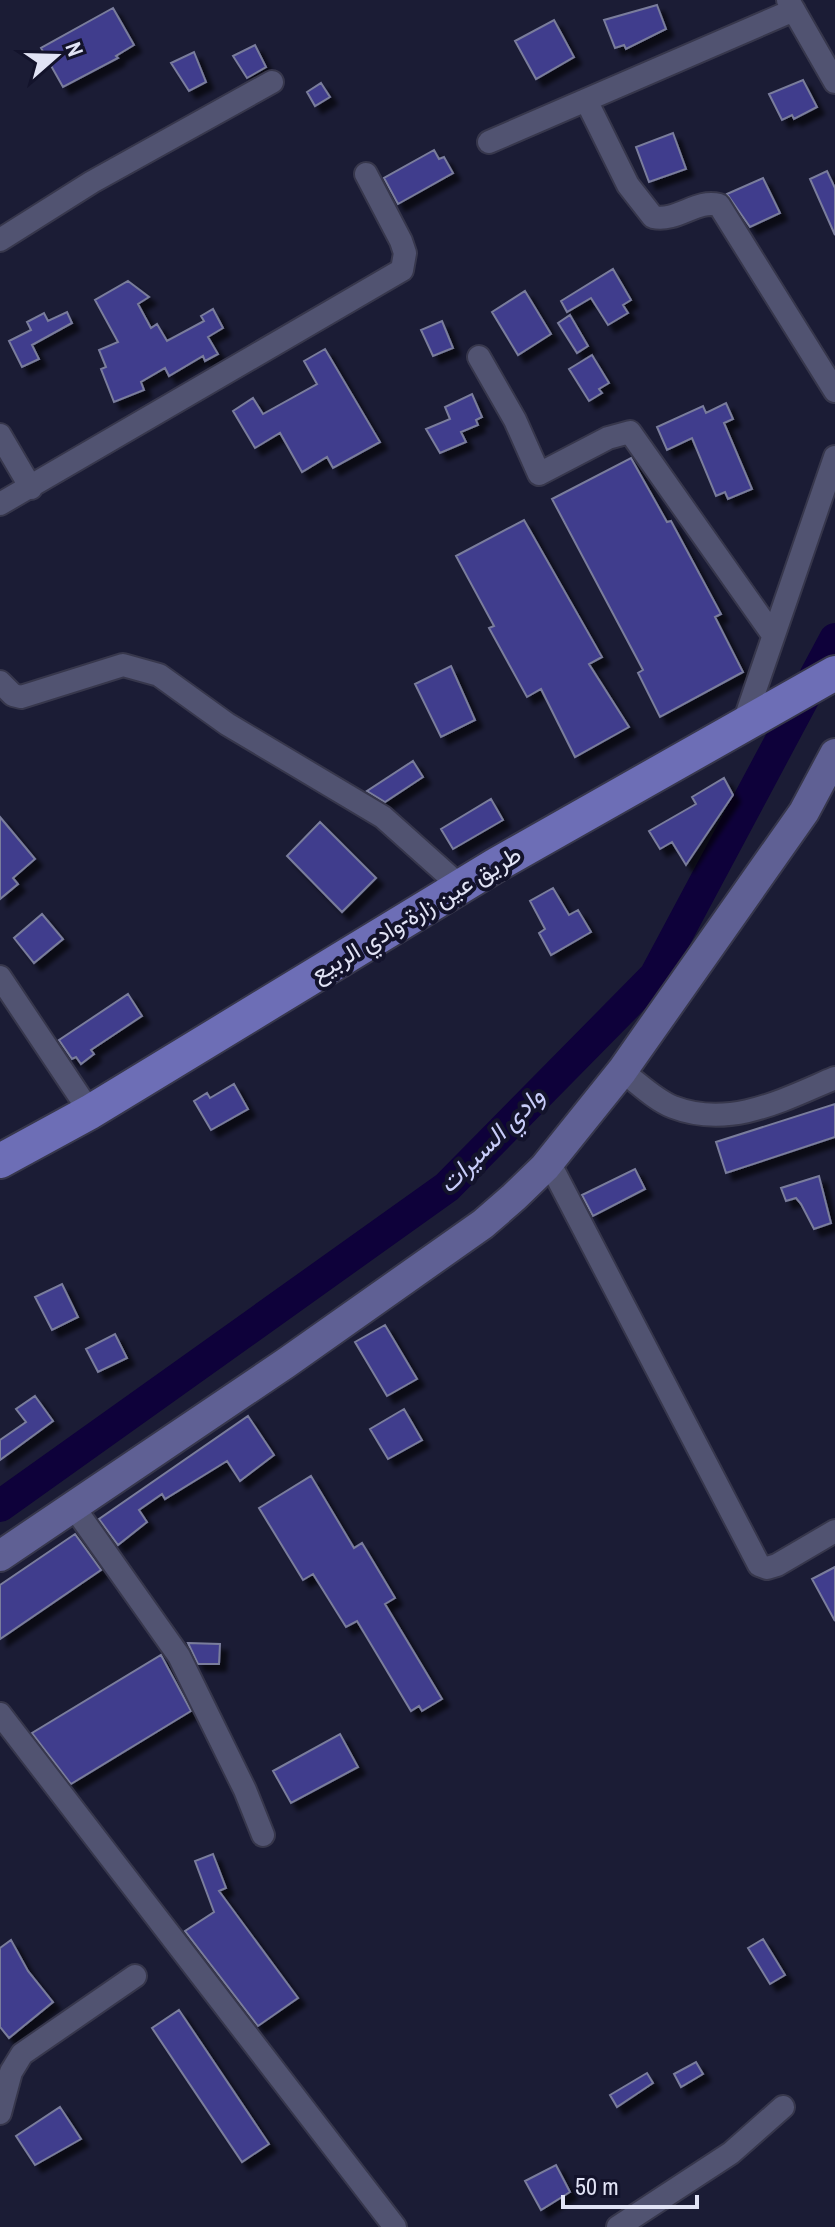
<svg xmlns="http://www.w3.org/2000/svg" width="835" height="2227" font-family="'Archivo Narrow',Vazirmatn,sans-serif">
	<defs>
		<filter id="shadow"><feDropShadow dx="7" dy="7" stdDeviation="2" flood-color="#0009"/></filter>
	</defs>
	<rect width="100%" height="100%" fill="#1b1c35"/>
	<g fill="none" stroke-linecap="round" stroke-linejoin="round">
		<!-- river -->
		<path stroke="#0e013a" stroke-width="32" d="M 0,1506 L 447,1187 L 655,976 L 835,639"/>
	</g>
	<!-- building -->
	<path fill="#413e8d" stroke="#7a7d9c" stroke-width="2" filter="url(#shadow)" d="M 657,5 L 666,29 L 626,49 L 624,45 L 615,48 L 604,20 Z
		M 113,8 L 134,45 L 116,56 L 118,58 L 63,87 L 41,48 Z
		M 554,20 L 574,57 L 536,79 L 515,41 Z
		M 255,45 L 266,67 L 247,78 L 233,56 Z
		M 194,52 L 206,82 L 189,91 L 171,63 Z
		M 803,80 L 817,107 L 794,119 L 792,115 L 782,120 L 769,94 Z
		M 321,83 L 330,97 L 315,106 L 307,92 Z
		M 673,133 L 686,169 L 649,182 L 636,147 Z
		M 434,150 L 439,159 L 444,157 L 453,173 L 398,204 L 384,178 Z
		M 827,171 L 835,188 L 835,235 L 810,179 Z
		M 763,178 L 780,213 L 750,227 L 727,194 Z
		M 613,269 L 631,300 L 623,305 L 628,313 L 608,325 L 591,298 L 567,312 L 561,301 Z
		M 128,281 L 149,297 L 138,304 L 151,328 L 157,324 L 167,341 L 204,321 L 201,316 L 213,309 L 223,328 L 208,337 L 218,354 L 205,361 L 203,356 L 169,376 L 165,368 L 141,382 L 144,390 L 114,402 L 101,369 L 106,367 L 99,350 L 118,342 L 95,300 Z
		M 525,291 L 551,334 L 518,355 L 492,312 Z
		M 67,312 L 72,323 L 32,345 L 39,359 L 22,367 L 9,341 L 31,330 L 27,322 L 44,313 L 48,321 Z
		M 570,315 L 588,346 L 577,353 L 558,323 Z
		M 442,321 L 453,348 L 433,356 L 421,330 Z
		M 325,349 L 380,442 L 333,468 L 327,457 L 302,472 L 280,433 L 255,448 L 233,411 L 253,398 L 263,414 L 317,384 L 304,361 Z
		M 592,355 L 609,383 L 599,389 L 602,393 L 589,401 L 569,369 Z
		M 472,394 L 482,417 L 476,420 L 478,425 L 461,432 L 466,442 L 440,453 L 426,429 L 450,419 L 445,407 Z
		M 726,403 L 733,419 L 724,423 L 752,489 L 728,499 L 725,492 L 716,496 L 692,438 L 667,450 L 657,427 L 703,406 L 706,413 Z
		M 631,458 L 667,522 L 671,521 L 721,614 L 715,617 L 743,672 L 660,717 L 638,673 L 643,670 L 552,499 Z
		M 524,520 L 602,657 L 589,664 L 629,727 L 575,757 L 541,689 L 527,697 L 489,628 L 494,626 L 456,556 Z
		M 451,666 L 475,720 L 441,737 L 415,684 Z
		M 413,761 L 423,777 L 385,802 L 367,791 Z
		M 724,778 L 733,795 L 686,865 L 672,842 L 660,849 L 649,831 L 696,804 L 692,797 Z
		M 491,799 L 503,820 L 453,849 L 441,829 Z
		M 0,817 L 35,859 L 13,878 L 18,884 L 0,899 Z
		M 320,822 L 376,878 L 342,912 L 287,856 Z
		M 553,888 L 569,915 L 578,910 L 591,932 L 551,955 L 539,933 L 545,929 L 530,901 Z
		M 42,914 L 63,939 L 34,963 L 14,938 Z
		M 128,994 L 142,1016 L 91,1050 L 94,1054 L 81,1064 L 76,1057 L 72,1059 L 59,1040 Z
		M 234,1084 L 248,1109 L 211,1130 L 194,1101 L 207,1093 L 210,1098 Z
		M 835,1104 L 835,1137 L 726,1173 L 716,1142 Z
		M 635,1169 L 645,1189 L 593,1216 L 582,1195 Z
		M 819,1176 L 831,1223 L 814,1229 L 801,1204 L 796,1198 L 786,1201 L 781,1188 Z
		M 62,1284 L 78,1317 L 52,1330 L 35,1297 Z
		M 385,1325 L 417,1379 L 387,1396 L 355,1342 Z
		M 115,1334 L 127,1358 L 98,1372 L 86,1349 Z
		M 35,1396 L 53,1421 L 0,1460 L 0,1440 L 26,1422 L 16,1409 Z
		M 404,1409 L 422,1440 L 388,1459 L 370,1429 Z
		M 248,1416 L 274,1455 L 240,1481 L 227,1461 L 165,1499 L 162,1494 L 139,1510 L 147,1522 L 118,1545 L 99,1519 Z
		M 311,1476 L 354,1548 L 362,1543 L 395,1598 L 385,1604 L 442,1699 L 422,1711 L 419,1706 L 411,1711 L 357,1621 L 346,1627 L 313,1574 L 303,1580 L 259,1508 Z
		M 75,1534 L 101,1570 L 0,1639 L 0,1585 Z
		M 835,1567 L 835,1621 L 812,1579 Z
		M 188,1643 L 220,1644 L 219,1664 L 198,1664 Z
		M 161,1655 L 191,1711 L 71,1784 L 32,1733 Z
		M 340,1734 L 358,1767 L 291,1803 L 273,1771 Z
		M 213,1854 L 226,1888 L 219,1891 L 298,1998 L 258,2026 L 185,1931 L 214,1912 L 195,1861 Z
		M 763,1939 L 785,1975 L 770,1984 L 748,1948 Z
		M 11,1940 L 28,1971 L 53,2002 L 9,2038 L 0,2027 L 0,1948 Z
		M 179,2010 L 269,2144 L 242,2162 L 152,2028 Z
		M 696,2062 L 703,2074 L 681,2087 L 674,2074 Z
		M 647,2073 L 653,2083 L 617,2107 L 610,2095 Z
		M 60,2107 L 81,2139 L 35,2165 L 16,2136 Z
		M 556,2165 L 570,2192 L 541,2210 L 525,2181 Z"/>
	<g fill="none" stroke-linecap="round" stroke-linejoin="round">
		<!-- street casing -->
		<g stroke="#37374c" stroke-width="26">
			<path id="street" d="M 788,0 L 835,82
				M 586,100 L 628,185 L 653,217 C 678,222 696,199 719,205 L 835,391
				M 489,142 L 794,10
				M 0,240 L 92,182 L 272,82
				M 479,357 L 515,420 L 539,474 L 608,438 L 630,432 L 773,635
				M 0,435 L 31,488
				M 0,504 L 402,270 L 405,253 L 401,241 L 366,174
				M 0,682 L 13,695 L 21,697 L 123,665 L 159,675 L 227,724 L 383,817 L 460,886
				M 743,725 L 835,457
				M 0,977 L 90,1112
				M 622,1071 C 637,1082 655,1100 673,1107 C 730,1129 783,1100 835,1078
				M 549,1162 L 759,1565 L 767,1568 L 777,1565 L 835,1531
				M 73,1506 L 179,1656 L 245,1790 L 263,1835
				M 0,1714 L 395,2227
				M 0,2113 L 11,2072 L 22,2054 L 135,1976
				M 618,2227 L 731,2153 L 783,2107"/>
		</g>
		<!-- secondary casing -->
		<g stroke="#37374c" stroke-width="34">
			<path id="secondary" d="M 0,1556 L 286,1363 L 483,1224 L 514,1197 L 545,1167 L 622,1071 L 804,812 L 835,754"/>
		</g>
		<!-- primary casing -->
		<g stroke="#37374c" stroke-width="38">
			<path id="primary" d="M 0,1161 L 90,1112 L 496,865 L 835,673"/>
		</g>
		<!-- street -->
		<use href="#street" stroke="#515371" stroke-width="22"/>
		<!-- secondary -->
		<use href="#secondary" stroke="#5f6094" stroke-width="30"/>
		<!-- primary -->
		<use href="#primary" stroke="#6d6eb6" stroke-width="34"/>
	</g>
	<g text-anchor="middle" stroke-width="8" stroke-linejoin="round" paint-order="stroke">
		<!-- street labels -->
		<g font-size="24" fill="#e1e3f5" stroke="#13132b">
			<text transform="translate(416 914) rotate(-31)" y="8">طريق عين زارة-وادي الربيع</text>
		</g>
		<!-- water labels -->
		<g font-size="26" font-style="italic" fill="#c8ccf9" stroke="#13132b">
			<text transform="translate(491 1140) rotate(-45)" y="9">وادي السيرات</text>
		</g>
	</g>
	<!-- north arrow -->
	<g transform="translate(56 56) rotate(70)" stroke="#13132b" stroke-width="6" paint-order="stroke">
	<path d="M0-6L14 30L0 20L-14 30Z" fill="#e1e3f5"/>
	<text y="-12" font-size="22" font-weight="bold" text-anchor="middle" fill="#e1e3f5">N</text>
	</g>
	<!-- scale -->
	<path d="M563 2195v12h134v-12" fill="none" stroke="#e1e3f5" stroke-width="4"/>
	<text x="575" y="2195" font-size="24" fill="#e1e3f5" stroke="#13132b" stroke-width="6" paint-order="stroke">50 m</text>
</svg>
